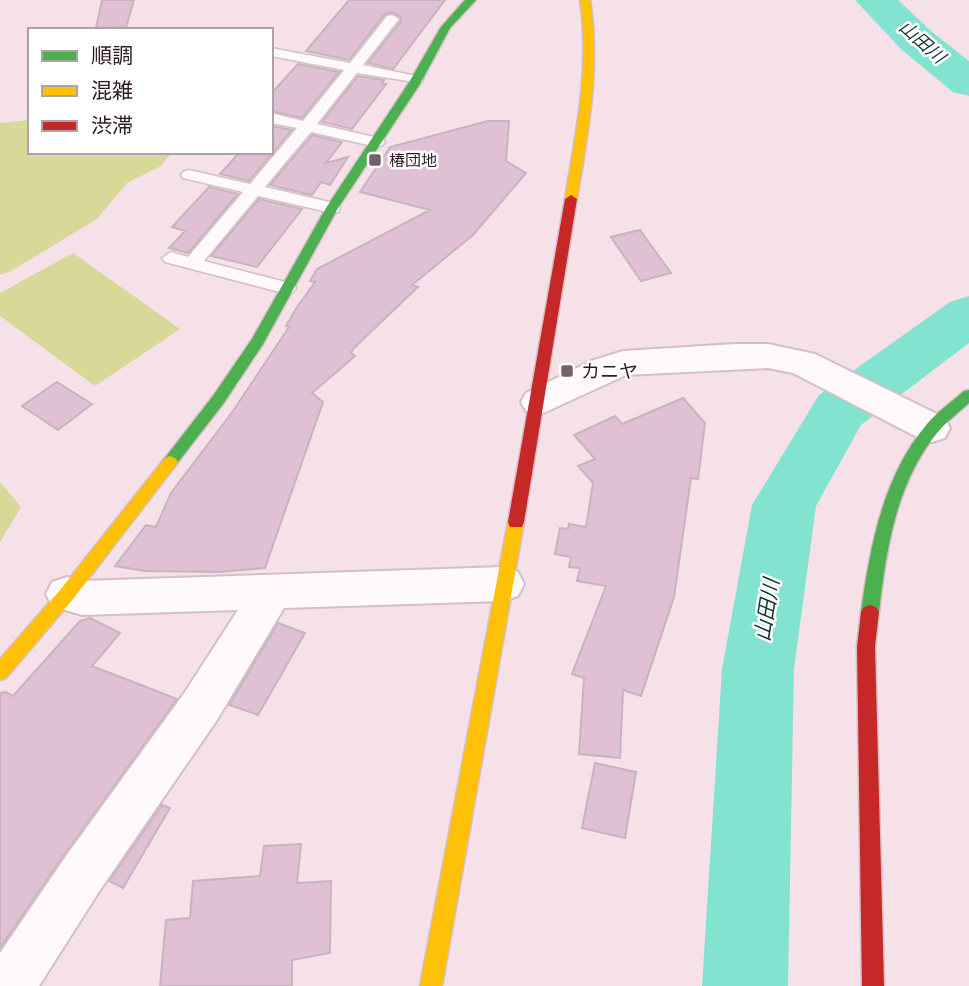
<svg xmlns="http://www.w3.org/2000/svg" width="969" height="986" font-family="Inter,'Noto Sans JP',sans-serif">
	<rect width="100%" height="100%" fill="#f6e1e8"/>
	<!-- green -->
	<path fill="#d8d898" d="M 30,120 L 30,152 L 172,152 L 161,166 L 127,183 L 97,219 L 11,271 L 0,275 L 0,123 Z
		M 73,253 L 180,329 L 95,386 L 0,316 L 0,293 Z
		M 0,482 L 21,507 L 0,542 Z"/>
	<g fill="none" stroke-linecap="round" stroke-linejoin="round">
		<!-- river -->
		<path fill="#82e3d0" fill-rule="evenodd" d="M 855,0 L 898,0 L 932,32 L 969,61 L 969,96 L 953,92 L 902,50 Z
			M 969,296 L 969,343 L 861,425 L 816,506 L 794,669 L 788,986 L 702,986 L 722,669 L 752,505 L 819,395 L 950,302 Z"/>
	</g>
	<!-- building -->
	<path fill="#dfc0d4" stroke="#c6b4be" stroke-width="2" d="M 102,0 L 134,0 L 126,27 L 96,28 Z
		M 349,0 L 445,0 L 393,69 L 368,63 L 401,21 L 400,17 L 393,13 L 385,14 L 349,60 L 306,51 Z
		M 298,64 L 339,72 L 302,118 L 271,111 L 271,94 Z
		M 358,76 L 384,80 L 382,83 L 386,84 L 352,129 L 322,122 Z
		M 488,121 L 509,121 L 506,161 L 526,173 L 473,235 L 412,285 L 418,287 L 354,348 L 351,353 L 355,356 L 312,393 L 323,402 L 265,568 L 221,572 L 145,571 L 115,566 L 146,525 L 156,527 L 171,493 L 233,411 L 289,327 L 286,326 L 297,307 L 315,282 L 310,281 L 317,269 L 430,210 L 360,192 L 390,147 Z
		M 271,126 L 292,130 L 249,181 L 220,174 L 240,152 L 271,152 Z
		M 312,135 L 342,142 L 326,163 L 348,157 L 330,185 L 321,182 L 312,195 L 270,185 Z
		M 209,187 L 238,194 L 188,253 L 169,248 L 185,231 L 172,227 Z
		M 259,199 L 302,209 L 257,267 L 211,256 Z
		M 640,230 L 671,273 L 641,281 L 611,237 Z
		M 57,382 L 92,404 L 58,430 L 22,406 Z
		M 683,398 L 705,423 L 698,479 L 691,478 L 674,597 L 641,696 L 623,690 L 620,758 L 579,754 L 584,678 L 572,674 L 606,586 L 577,581 L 580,568 L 569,567 L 571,557 L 555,554 L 560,528 L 568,529 L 569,524 L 586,527 L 593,483 L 578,466 L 595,459 L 574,435 L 615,416 L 622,424 Z
		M 90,618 L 120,633 L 92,666 L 177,699 L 64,855 L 0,948 L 0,693 L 6,692 L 13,696 L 80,621 Z
		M 278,623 L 305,633 L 258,715 L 229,705 Z
		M 595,763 L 636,772 L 625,838 L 582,828 Z
		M 162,805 L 170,808 L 123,888 L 109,881 Z
		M 301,844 L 297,883 L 331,881 L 330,953 L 292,960 L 292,986 L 160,986 L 166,920 L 190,918 L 193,881 L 260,876 L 264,846 Z"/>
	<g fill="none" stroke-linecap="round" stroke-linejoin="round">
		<!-- lane casing -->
		<g stroke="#d4bfc6" stroke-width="3">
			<path id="lane" d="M 392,15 L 399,19 L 363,65 L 421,77 L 423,80 L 421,83 L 357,73 L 317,124 L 383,139 L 385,142 L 383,145 L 377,147 L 311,132 L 265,187 L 338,204 L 340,208 L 338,212 L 332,213 L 258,196 L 204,261 L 293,284 L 296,288 L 293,292 L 287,294 L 165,262 L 162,258 L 171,252 L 188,257 L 243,192 L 183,178 L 181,175 L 183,172 L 189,170 L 250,184 L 297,128 L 271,123 L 271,113 L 303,121 L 344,70 L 271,56 L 271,48 L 350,63 L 387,16 Z"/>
		</g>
		<!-- street casing -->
		<g stroke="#d4bfc6" stroke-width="4">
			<path id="street" d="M 735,344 L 768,344 L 815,354 L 945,418 L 950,428 L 945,438 L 932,442 L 919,438 L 793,373 L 768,368 L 626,375 L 539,415 L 526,411 L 521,402 L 526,393 L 591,361 L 623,351 Z
				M 503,567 L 518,572 L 524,584 L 518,596 L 503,601 L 284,608 L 217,720 L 100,890 L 39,986 L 0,986 L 0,953 L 66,856 L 185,692 L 238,610 L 82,615 L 52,606 L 46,594 L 52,582 L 67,577 L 82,581 Z"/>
		</g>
		<!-- fast casing -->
		<g stroke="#d4bfc6" stroke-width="3">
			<path id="fast" d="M 465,0 L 476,0 L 450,28 L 420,84 L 338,208 L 263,344 L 223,404 L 175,466 L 165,466 L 162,462 L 165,458 L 213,396 L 252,339 L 326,208 L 408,84 L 441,27 Z
				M 969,390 L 969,403 C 958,413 946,422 937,433 C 896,483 886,550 879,612 L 876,617 L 870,619 L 864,617 L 861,612 C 870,547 883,476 927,424 C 938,411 952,402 964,391 Z"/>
		</g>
		<!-- slow casing -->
		<g stroke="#d4bfc6" stroke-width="3">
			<path id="slow" d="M 580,0 L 590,0 C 601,68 588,132 577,199 L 571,203 L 565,199 C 576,132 590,68 580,0 Z
				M 170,456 L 175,458 L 178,462 L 175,466 L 73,599 L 6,678 L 0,680 L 0,659 L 61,589 L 165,458 Z
				M 516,516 L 522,517 L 524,522 L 442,986 L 420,986 L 508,522 L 510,517 Z"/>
		</g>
		<!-- jam casing -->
		<g stroke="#d4bfc6" stroke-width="3">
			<path id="jam" d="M 571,195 L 577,199 L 524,522 L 522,527 L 510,527 L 508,522 L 565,199 Z
				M 870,605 L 876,607 L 879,612 L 875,647 L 884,986 L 862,986 L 857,647 L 861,612 L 864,607 Z"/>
		</g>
		<!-- lane -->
		<use href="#lane" fill="#fefafc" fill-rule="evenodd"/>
		<!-- street -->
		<use href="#street" fill="#fefafc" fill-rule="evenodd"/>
		<!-- fast -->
		<use href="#fast" fill="#4caf50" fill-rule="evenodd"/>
		<!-- slow -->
		<use href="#slow" fill="#ffc107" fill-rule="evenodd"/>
		<!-- jam -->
		<use href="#jam" fill="#c62828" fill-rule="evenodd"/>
	</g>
	<!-- markers -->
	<g fill="#756067" stroke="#fff" stroke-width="2.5">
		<rect x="368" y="153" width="14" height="14" rx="3.5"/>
		<rect x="560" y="364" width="14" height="14" rx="3.5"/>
	</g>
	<g text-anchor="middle" stroke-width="5" stroke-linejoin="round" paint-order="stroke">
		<!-- far-poi labels -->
		<g font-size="16" fill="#2f1a22" stroke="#fff" text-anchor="start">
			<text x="389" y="166">椿団地</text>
		</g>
		<!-- far-water labels -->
		<g font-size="18" font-style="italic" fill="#17362f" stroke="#fff">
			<text transform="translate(922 42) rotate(41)" y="6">山田川</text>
		</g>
		<!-- poi labels -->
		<g font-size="19" fill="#2f1a22" stroke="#fff" text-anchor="start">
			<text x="581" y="378">カニヤ</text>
		</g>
		<!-- water labels -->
		<g font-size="21" font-style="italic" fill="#17362f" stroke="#fff">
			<text transform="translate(767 610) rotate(-81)" y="7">山田川</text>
		</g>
	</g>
	<!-- legend -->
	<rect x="28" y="28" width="245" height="126" fill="#ffffff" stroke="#aca3a7" stroke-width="2"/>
	<rect x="42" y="51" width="35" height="10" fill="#4caf50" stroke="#aca3a7" stroke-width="2"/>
	<text x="91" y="63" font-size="21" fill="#2f1a22">順調</text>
	<rect x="42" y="86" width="35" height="10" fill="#ffc107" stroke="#aca3a7" stroke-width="2"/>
	<text x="91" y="98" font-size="21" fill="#2f1a22">混雑</text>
	<rect x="42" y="121" width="35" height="10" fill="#c62828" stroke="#aca3a7" stroke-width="2"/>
	<text x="91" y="133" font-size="21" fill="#2f1a22">渋滞</text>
</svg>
